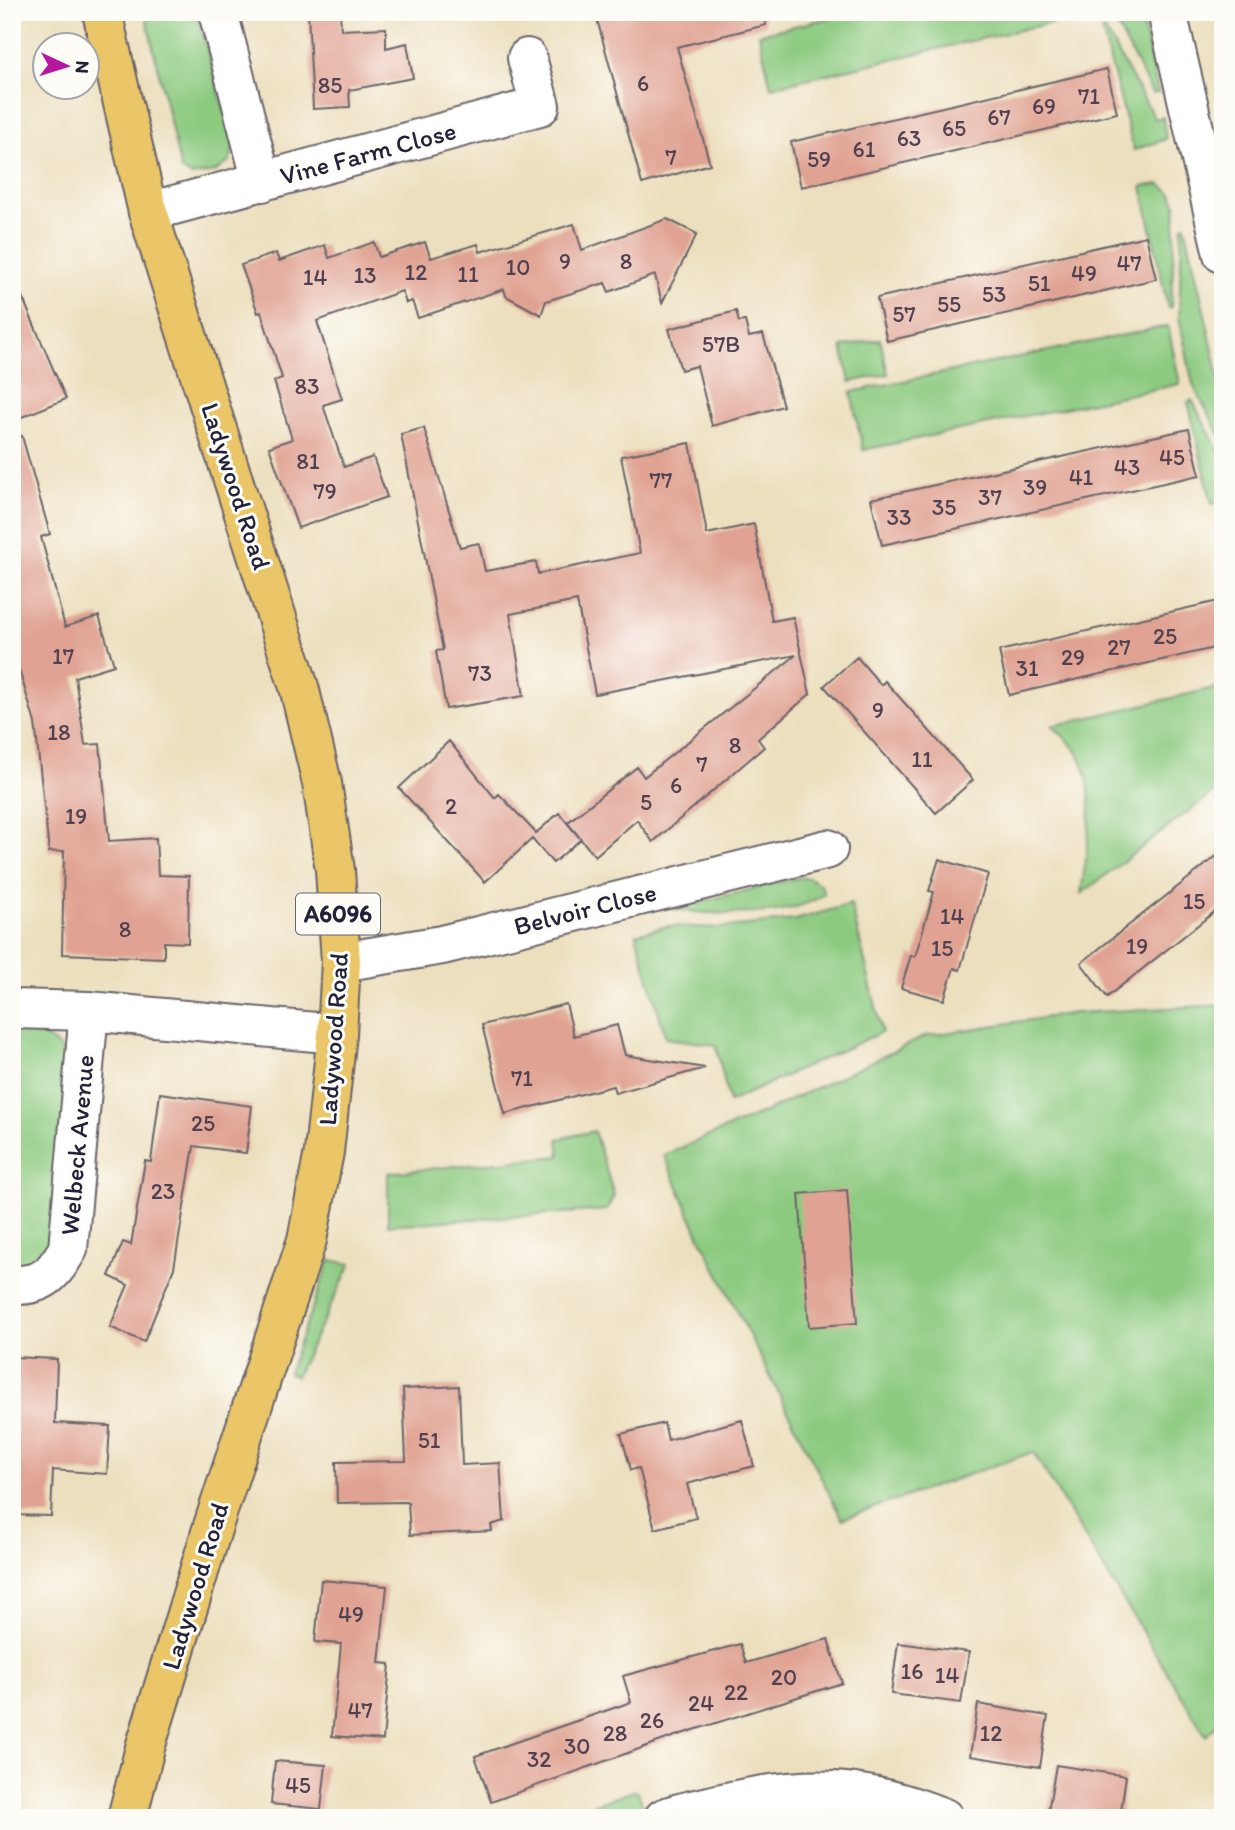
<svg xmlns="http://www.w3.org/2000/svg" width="1235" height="1830" font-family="Itim,sans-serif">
	<rect width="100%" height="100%" fill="#fdfcf7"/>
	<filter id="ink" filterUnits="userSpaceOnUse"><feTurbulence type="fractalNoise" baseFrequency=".0143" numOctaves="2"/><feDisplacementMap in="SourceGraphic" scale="14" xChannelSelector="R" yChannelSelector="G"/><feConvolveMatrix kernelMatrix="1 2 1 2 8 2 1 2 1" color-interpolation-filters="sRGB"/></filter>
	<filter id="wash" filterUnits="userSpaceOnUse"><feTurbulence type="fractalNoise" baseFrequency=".00686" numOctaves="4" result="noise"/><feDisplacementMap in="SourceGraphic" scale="28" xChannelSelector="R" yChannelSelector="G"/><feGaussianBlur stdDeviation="1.57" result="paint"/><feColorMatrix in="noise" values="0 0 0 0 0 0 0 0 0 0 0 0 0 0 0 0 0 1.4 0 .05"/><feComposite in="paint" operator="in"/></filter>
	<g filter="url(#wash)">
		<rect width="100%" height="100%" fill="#ecdfbe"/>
		<!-- green -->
		<path fill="#8cca80" stroke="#57765e" stroke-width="2" d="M 145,12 L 196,12 L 234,144 L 230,161 L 215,172 L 192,176 L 181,170 Z
			M 856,12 L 1094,12 L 1094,13 L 771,87 L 759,34 Z
			M 1110,12 L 1140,12 L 1158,92 L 1152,93 Z
			M 1105,30 L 1155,119 L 1163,117 L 1166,139 L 1134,150 L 1102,31 Z
			M 1160,184 L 1171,193 L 1176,204 L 1171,307 L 1168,308 L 1142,186 Z
			M 1185,225 L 1223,395 L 1223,441 L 1193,385 L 1179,317 L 1182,227 Z
			M 1168,326 L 1180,384 L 863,450 L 851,392 Z
			M 880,339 L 888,374 L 850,382 L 842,347 Z
			M 1192,400 L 1223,459 L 1223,501 L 1212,504 L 1188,402 Z
			M 1223,686 L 1223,785 L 1081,894 C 1086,853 1101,785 1075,749 C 1069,741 1060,733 1052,726 Z
			M 797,878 L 809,878 L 821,885 L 824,894 C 792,919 711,915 672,909 Z
			M 851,904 L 882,1032 L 729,1102 L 716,1045 L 666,1038 L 636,934 L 668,926 L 719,928 L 795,920 Z
			M 1223,1005 L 1223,1718 L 1206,1736 L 1033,1452 L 842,1519 L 699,1235 L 664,1155 L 767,1111 L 926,1036 L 1075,1013 Z
			M 28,1031 C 49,1035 61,1047 73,1063 C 70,1104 69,1232 42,1258 C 33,1266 23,1269 12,1269 L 12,1032 Z
			M 594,1131 L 614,1195 L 607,1210 L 388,1225 L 388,1173 L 560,1156 L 558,1139 Z
			M 330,1260 L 351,1264 L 296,1376 L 288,1373 Z
			M 634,1791 L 638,1792 L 644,1808 L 613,1818 L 553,1818 Z"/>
		<g id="blocks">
			<!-- building -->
			<path fill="#e0a393" d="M 308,12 L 340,12 L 341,30 L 386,28 L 386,48 L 407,43 L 413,78 L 349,90 L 350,107 L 313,109 Z
				M 595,12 L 764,12 L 766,25 L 677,47 L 710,164 L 642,184 Z
				M 1107,69 L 1117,113 L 801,187 L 791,142 Z
				M 667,219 L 697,234 L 662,303 L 655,275 L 609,292 L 605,283 L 546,301 L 541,315 L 506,296 L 504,289 L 418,318 L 412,301 L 406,303 L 402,291 L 317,321 L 342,399 L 323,405 L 344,467 L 373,457 L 387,497 L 298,528 L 269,447 L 292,439 L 274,381 L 282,378 L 261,312 L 258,313 L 241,265 L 276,253 L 279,261 L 325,245 L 329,258 L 374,242 L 379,257 L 425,242 L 431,258 L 478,244 L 480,252 L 574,224 L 582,250 Z
				M 1146,236 L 1156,279 L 887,341 L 877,298 Z
				M 12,273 L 66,399 L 12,421 Z
				M 736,311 L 739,322 L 745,321 L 749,337 L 763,334 L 783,406 L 712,426 L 697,366 L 681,370 L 669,329 Z
				M 424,428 L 460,547 L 479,543 L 485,571 L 536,562 L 538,574 L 640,553 L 621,456 L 690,443 L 707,534 L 754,524 L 772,621 L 793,617 L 810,694 L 758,739 L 764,747 L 653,842 L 637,820 L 595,856 L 567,823 L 637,767 L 644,777 L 796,655 L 595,694 L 577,601 L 510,614 L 524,696 L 446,709 L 436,651 L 443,650 L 401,434 Z
				M 1189,429 L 1200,475 L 882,545 L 871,499 Z
				M 22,436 L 50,534 L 41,537 L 65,627 L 99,616 L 114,665 L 75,677 L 85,745 L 100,744 L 109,841 L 156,838 L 158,875 L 189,876 L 188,943 L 164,942 L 164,958 L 62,954 L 64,851 L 49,852 L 35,723 L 12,646 L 12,438 Z
				M 1223,600 L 1223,646 L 1009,695 L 999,651 Z
				M 857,657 L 881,685 L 885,681 L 973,780 L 936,813 L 824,686 Z
				M 449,741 L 495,798 L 499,794 L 536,833 L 559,813 L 581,839 L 553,863 L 532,839 L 485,882 L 399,788 Z
				M 1223,851 L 1223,905 L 1107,997 L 1081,963 Z
				M 939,859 L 988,874 L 960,970 L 954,968 L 944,1000 L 901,988 L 911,955 L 915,957 L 934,892 L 929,891 Z
				M 566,1004 L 574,1036 L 617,1025 L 625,1055 L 705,1068 L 615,1093 L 613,1086 L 505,1114 L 482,1025 Z
				M 160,1093 L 252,1106 L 246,1153 L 194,1146 L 174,1268 L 144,1342 L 110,1327 L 128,1285 L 109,1276 L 123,1242 L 131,1245 L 145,1161 L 151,1162 Z
				M 847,1190 L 857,1323 L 809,1327 L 799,1194 Z
				M 12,1357 L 57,1359 L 55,1423 L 110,1426 L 107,1474 L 53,1470 L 51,1516 L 12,1515 Z
				M 459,1386 L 462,1465 L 500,1463 L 504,1521 L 491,1525 L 492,1531 L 410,1535 L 408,1502 L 337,1503 L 336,1462 L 406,1461 L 403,1389 Z
				M 742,1420 L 754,1466 L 687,1484 L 696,1518 L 655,1529 L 639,1468 L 631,1470 L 621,1434 L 664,1423 L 668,1440 Z
				M 321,1580 L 387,1586 L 379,1663 L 390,1664 L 383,1740 L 332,1736 L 341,1644 L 315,1642 Z
				M 828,1639 L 842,1683 L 678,1735 L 491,1802 L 475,1756 L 631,1702 L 623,1676 L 740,1644 L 746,1663 Z
				M 898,1643 L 969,1652 L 961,1703 L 891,1694 Z
				M 978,1704 L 1048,1716 L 1040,1767 L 970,1756 Z
				M 275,1761 L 326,1765 L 321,1809 L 271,1804 Z
				M 1056,1765 L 1126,1776 L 1120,1818 L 1047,1818 Z"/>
		</g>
	</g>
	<g filter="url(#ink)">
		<use href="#blocks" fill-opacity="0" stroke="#696469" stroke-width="2"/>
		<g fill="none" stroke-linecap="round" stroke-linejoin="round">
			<!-- street casing -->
			<g stroke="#696469" stroke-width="42">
				<path id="street" d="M 218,12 L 262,182
					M 1167,12 L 1223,254
					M 148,212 L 540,106 L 527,58
					M 341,962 L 442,945 L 828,849
					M 12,1009 L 89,1011 L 337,1034
					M 12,1285 C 44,1286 53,1274 68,1249 L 89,1011
					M 664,1818 C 682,1811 702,1808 722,1803 C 806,1784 862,1785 944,1818"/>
			</g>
			<!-- primary casing -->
			<g stroke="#696469" stroke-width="42">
				<path id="primary" d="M 102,12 L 148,212 L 299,687 L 322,783 L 335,870 L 341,962 L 337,1034 L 324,1152 L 307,1240 L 213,1526 L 145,1748 L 127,1818"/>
			</g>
			<!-- street -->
			<use href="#street" stroke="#fff" stroke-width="38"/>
			<!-- primary -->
			<use href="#primary" stroke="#ebc669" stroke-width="38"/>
		</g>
	</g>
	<g text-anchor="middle" stroke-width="6" stroke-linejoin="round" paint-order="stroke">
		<!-- number labels -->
		<g font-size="23" fill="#524251">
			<text x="643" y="91">6</text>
			<text x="330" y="93">85</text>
			<text x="1089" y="104">71</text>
			<text x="1044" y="114">69</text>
			<text x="999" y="125">67</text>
			<text x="954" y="136">65</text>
			<text x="909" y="146">63</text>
			<text x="864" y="157">61</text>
			<text x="671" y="165">7</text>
			<text x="819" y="167">59</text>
			<text x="565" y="269">9</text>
			<text x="626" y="269">8</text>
			<text x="1129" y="271">47</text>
			<text x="518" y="275">10</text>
			<text x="416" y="280">12</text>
			<text x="1084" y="281">49</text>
			<text x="468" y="282">11</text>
			<text x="365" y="283">13</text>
			<text x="315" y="285">14</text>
			<text x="1039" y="291">51</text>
			<text x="994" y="302">53</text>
			<text x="949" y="312">55</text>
			<text x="904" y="322">57</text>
			<text x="721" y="352">57B</text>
			<text x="307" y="394">83</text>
			<text x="1172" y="465">45</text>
			<text x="308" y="469">81</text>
			<text x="1127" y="475">43</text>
			<text x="1081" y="485">41</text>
			<text x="661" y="488">77</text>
			<text x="1035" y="495">39</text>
			<text x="325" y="499">79</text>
			<text x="990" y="505">37</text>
			<text x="944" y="515">35</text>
			<text x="899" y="525">33</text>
			<text x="1165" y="644">25</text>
			<text x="1119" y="655">27</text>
			<text x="63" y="664">17</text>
			<text x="1073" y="665">29</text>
			<text x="1027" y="676">31</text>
			<text x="480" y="681">73</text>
			<text x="878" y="718">9</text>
			<text x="59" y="740">18</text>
			<text x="735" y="753">8</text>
			<text x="922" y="767">11</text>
			<text x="702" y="772">7</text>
			<text x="676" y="793">6</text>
			<text x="646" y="810">5</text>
			<text x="451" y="814">2</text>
			<text x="76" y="824">19</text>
			<text x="1194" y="909">15</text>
			<text x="952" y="924">14</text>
			<text x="125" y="937">8</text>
			<text x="1137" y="954">19</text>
			<text x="942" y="956">15</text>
			<text x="522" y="1086">71</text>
			<text x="203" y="1131">25</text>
			<text x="163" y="1199">23</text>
			<text x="429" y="1448">51</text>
			<text x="351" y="1622">49</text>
			<text x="912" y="1679">16</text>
			<text x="947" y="1683">14</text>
			<text x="784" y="1685">20</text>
			<text x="736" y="1700">22</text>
			<text x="701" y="1711">24</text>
			<text x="360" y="1718">47</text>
			<text x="652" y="1728">26</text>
			<text x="615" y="1741">28</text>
			<text x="991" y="1741">12</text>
			<text x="577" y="1754">30</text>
			<text x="539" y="1767">32</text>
			<text x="298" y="1793">45</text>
		</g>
		<!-- shield labels -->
		<rect fill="#fdfcf7" stroke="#646373" stroke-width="2" x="296" y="893.5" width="84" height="41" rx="5"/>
		<g font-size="24" font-weight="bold" fill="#22223b">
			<text x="338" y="922">A6096</text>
		</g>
		<!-- street labels -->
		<g font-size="26" fill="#22223b" stroke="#fdfcf7">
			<text transform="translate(368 153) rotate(-15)" y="9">Vine Farm Close</text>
			<text transform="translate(236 486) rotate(72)" y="9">Ladywood Road</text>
			<text transform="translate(585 909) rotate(-14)" y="9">Belvoir Close</text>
			<text transform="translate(333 1039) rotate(-86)" y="9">Ladywood Road</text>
			<text transform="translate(77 1145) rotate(-85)" y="9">Welbeck Avenue</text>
			<text transform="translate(195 1586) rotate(-73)" y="9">Ladywood Road</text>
		</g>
	</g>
	<!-- margin -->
	<rect width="1235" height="1830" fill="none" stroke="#fdfcf7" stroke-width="42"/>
	<!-- north arrow -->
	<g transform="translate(66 66) rotate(94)"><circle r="33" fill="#fdfcf7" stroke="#a5a5ac" stroke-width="2"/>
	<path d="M0-5L12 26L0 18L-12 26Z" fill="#b5179e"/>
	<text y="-10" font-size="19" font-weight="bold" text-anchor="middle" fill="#22223b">N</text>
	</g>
</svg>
